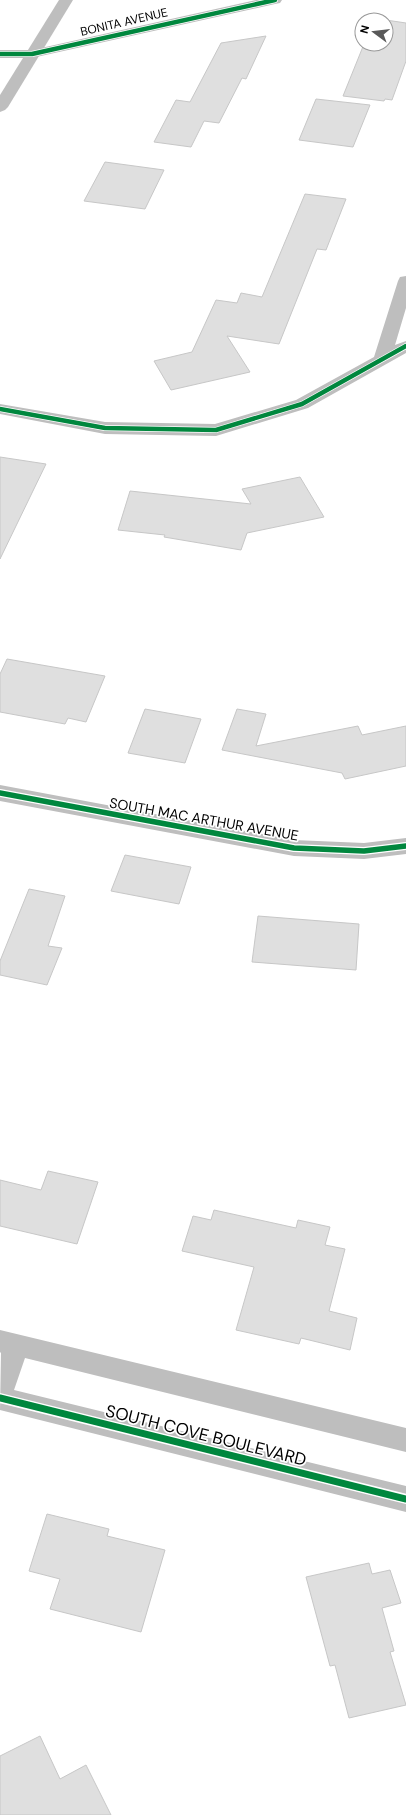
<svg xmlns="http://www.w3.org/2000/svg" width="406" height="1815" font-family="'DM Sans',sans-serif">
	<rect width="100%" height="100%" fill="#fff"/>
	<!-- building -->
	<path fill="#dfdfdf" stroke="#c7c7c7" d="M 386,20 L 406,23 L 406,61 L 392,100 L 385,99 L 384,101 L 343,96 L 364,44 L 386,44 Z
		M 266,36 L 246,79 L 242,78 L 219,123 L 204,121 L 191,147 L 154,142 L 176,100 L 190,102 L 221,43 Z
		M 316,99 L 370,105 L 353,147 L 299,140 Z
		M 105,162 L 164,170 L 145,209 L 84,201 Z
		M 305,194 L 346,199 L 326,250 L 317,249 L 279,344 L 227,336 L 250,372 L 171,390 L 154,361 L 192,352 L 216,300 L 237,303 L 241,293 L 262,297 Z
		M 0,457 L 46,464 L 0,559 Z
		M 300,477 L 324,517 L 247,533 L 241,550 L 164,537 L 165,535 L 118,530 L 130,491 L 251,504 L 242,489 Z
		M 7,659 L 105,676 L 86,722 L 68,718 L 65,724 L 0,712 L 0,674 Z
		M 145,709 L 201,719 L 185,763 L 128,753 Z
		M 237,709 L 266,714 L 256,746 L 358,726 L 362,735 L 406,726 L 406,766 L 345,779 L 342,773 L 222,750 Z
		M 125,855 L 191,867 L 179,904 L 111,891 Z
		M 29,889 L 65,896 L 48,946 L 62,948 L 47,985 L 0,975 L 0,961 Z
		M 258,916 L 359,924 L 356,970 L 252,962 Z
		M 48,1171 L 98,1182 L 77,1244 L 0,1226 L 0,1180 L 41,1190 Z
		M 214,1210 L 296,1228 L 298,1220 L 330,1227 L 325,1245 L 345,1249 L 329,1311 L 357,1318 L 350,1350 L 301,1338 L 299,1344 L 236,1330 L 254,1267 L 182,1251 L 193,1216 L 211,1220 Z
		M 47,1514 L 109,1529 L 107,1536 L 165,1550 L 141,1632 L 50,1609 L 60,1579 L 29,1571 Z
		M 369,1563 L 372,1574 L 390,1570 L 401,1603 L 382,1608 L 394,1651 L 390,1652 L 406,1705 L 349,1718 L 335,1665 L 330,1666 L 306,1577 Z
		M 40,1736 L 60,1779 L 86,1765 L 111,1815 L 0,1815 L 0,1756 Z"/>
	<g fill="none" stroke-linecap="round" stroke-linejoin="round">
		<!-- minor -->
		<path fill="#bebebe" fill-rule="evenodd" d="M 256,0 L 282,0 L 280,3 L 275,4 L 32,58 L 0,58 L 0,50 L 32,50 Z
			M 406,276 L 406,308 L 395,345 L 406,341 L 406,353 L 308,408 L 216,436 L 105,434 L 0,414 L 0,404 L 105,422 L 215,424 L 296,400 L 374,357 L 398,281 L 400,277 Z
			M 0,785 L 294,840 L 364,843 L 406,838 L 406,854 L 364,859 L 294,856 L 0,801 Z
			M 0,1330 L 406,1428 L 406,1452 L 25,1358 L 14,1390 L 406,1486 L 406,1512 L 0,1410 L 1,1353 L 0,1352 Z"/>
		<!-- tertiary -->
		<path fill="#bebebe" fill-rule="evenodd" d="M 59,0 L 73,0 L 8,107 L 5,110 L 0,112 L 0,95 Z"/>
		<!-- cycleway-far2 casing -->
		<g stroke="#fff" stroke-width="6">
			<path id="cycleway-far2" d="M 0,54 L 32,54 L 275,0
				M 0,409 L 105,428 L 216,430 L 302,404 L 406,346"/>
		</g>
		<!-- cycleway-far1 casing -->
		<g stroke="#fff" stroke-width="8">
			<path id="cycleway-far1" d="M 0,793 L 294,848 L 364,851 L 406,846"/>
		</g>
		<!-- cycleway casing -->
		<g stroke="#fff" stroke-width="10">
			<path id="cycleway" d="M 0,1398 L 406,1499"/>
		</g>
		<!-- cycleway-far2 -->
		<use href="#cycleway-far2" stroke="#00873e" stroke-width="4.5"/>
		<!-- cycleway-far1 -->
		<use href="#cycleway-far1" stroke="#00873e" stroke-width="5.5"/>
		<!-- cycleway -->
		<use href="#cycleway" stroke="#00873e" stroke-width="7"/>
	</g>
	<g text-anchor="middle" stroke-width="3.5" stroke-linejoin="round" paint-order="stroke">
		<!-- far-street labels -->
		<g font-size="12" fill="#000" stroke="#fff">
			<text transform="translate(124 22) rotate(-13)" y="4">BONITA AVENUE</text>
		</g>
		<!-- street labels -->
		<g font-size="14" fill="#000" stroke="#fff">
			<text transform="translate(204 819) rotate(10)" y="5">SOUTH MAC ARTHUR AVENUE</text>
		</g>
		<!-- near-street labels -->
		<g font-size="17" fill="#000" stroke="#fff">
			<text transform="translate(206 1435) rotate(14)" y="6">SOUTH COVE BOULEVARD</text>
		</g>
	</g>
	<!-- north arrow -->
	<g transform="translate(374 32) rotate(285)"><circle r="19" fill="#ffffff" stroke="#999999"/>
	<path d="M0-3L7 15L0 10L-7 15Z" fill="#595959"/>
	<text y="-6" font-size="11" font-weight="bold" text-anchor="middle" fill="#000000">N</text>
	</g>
</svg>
